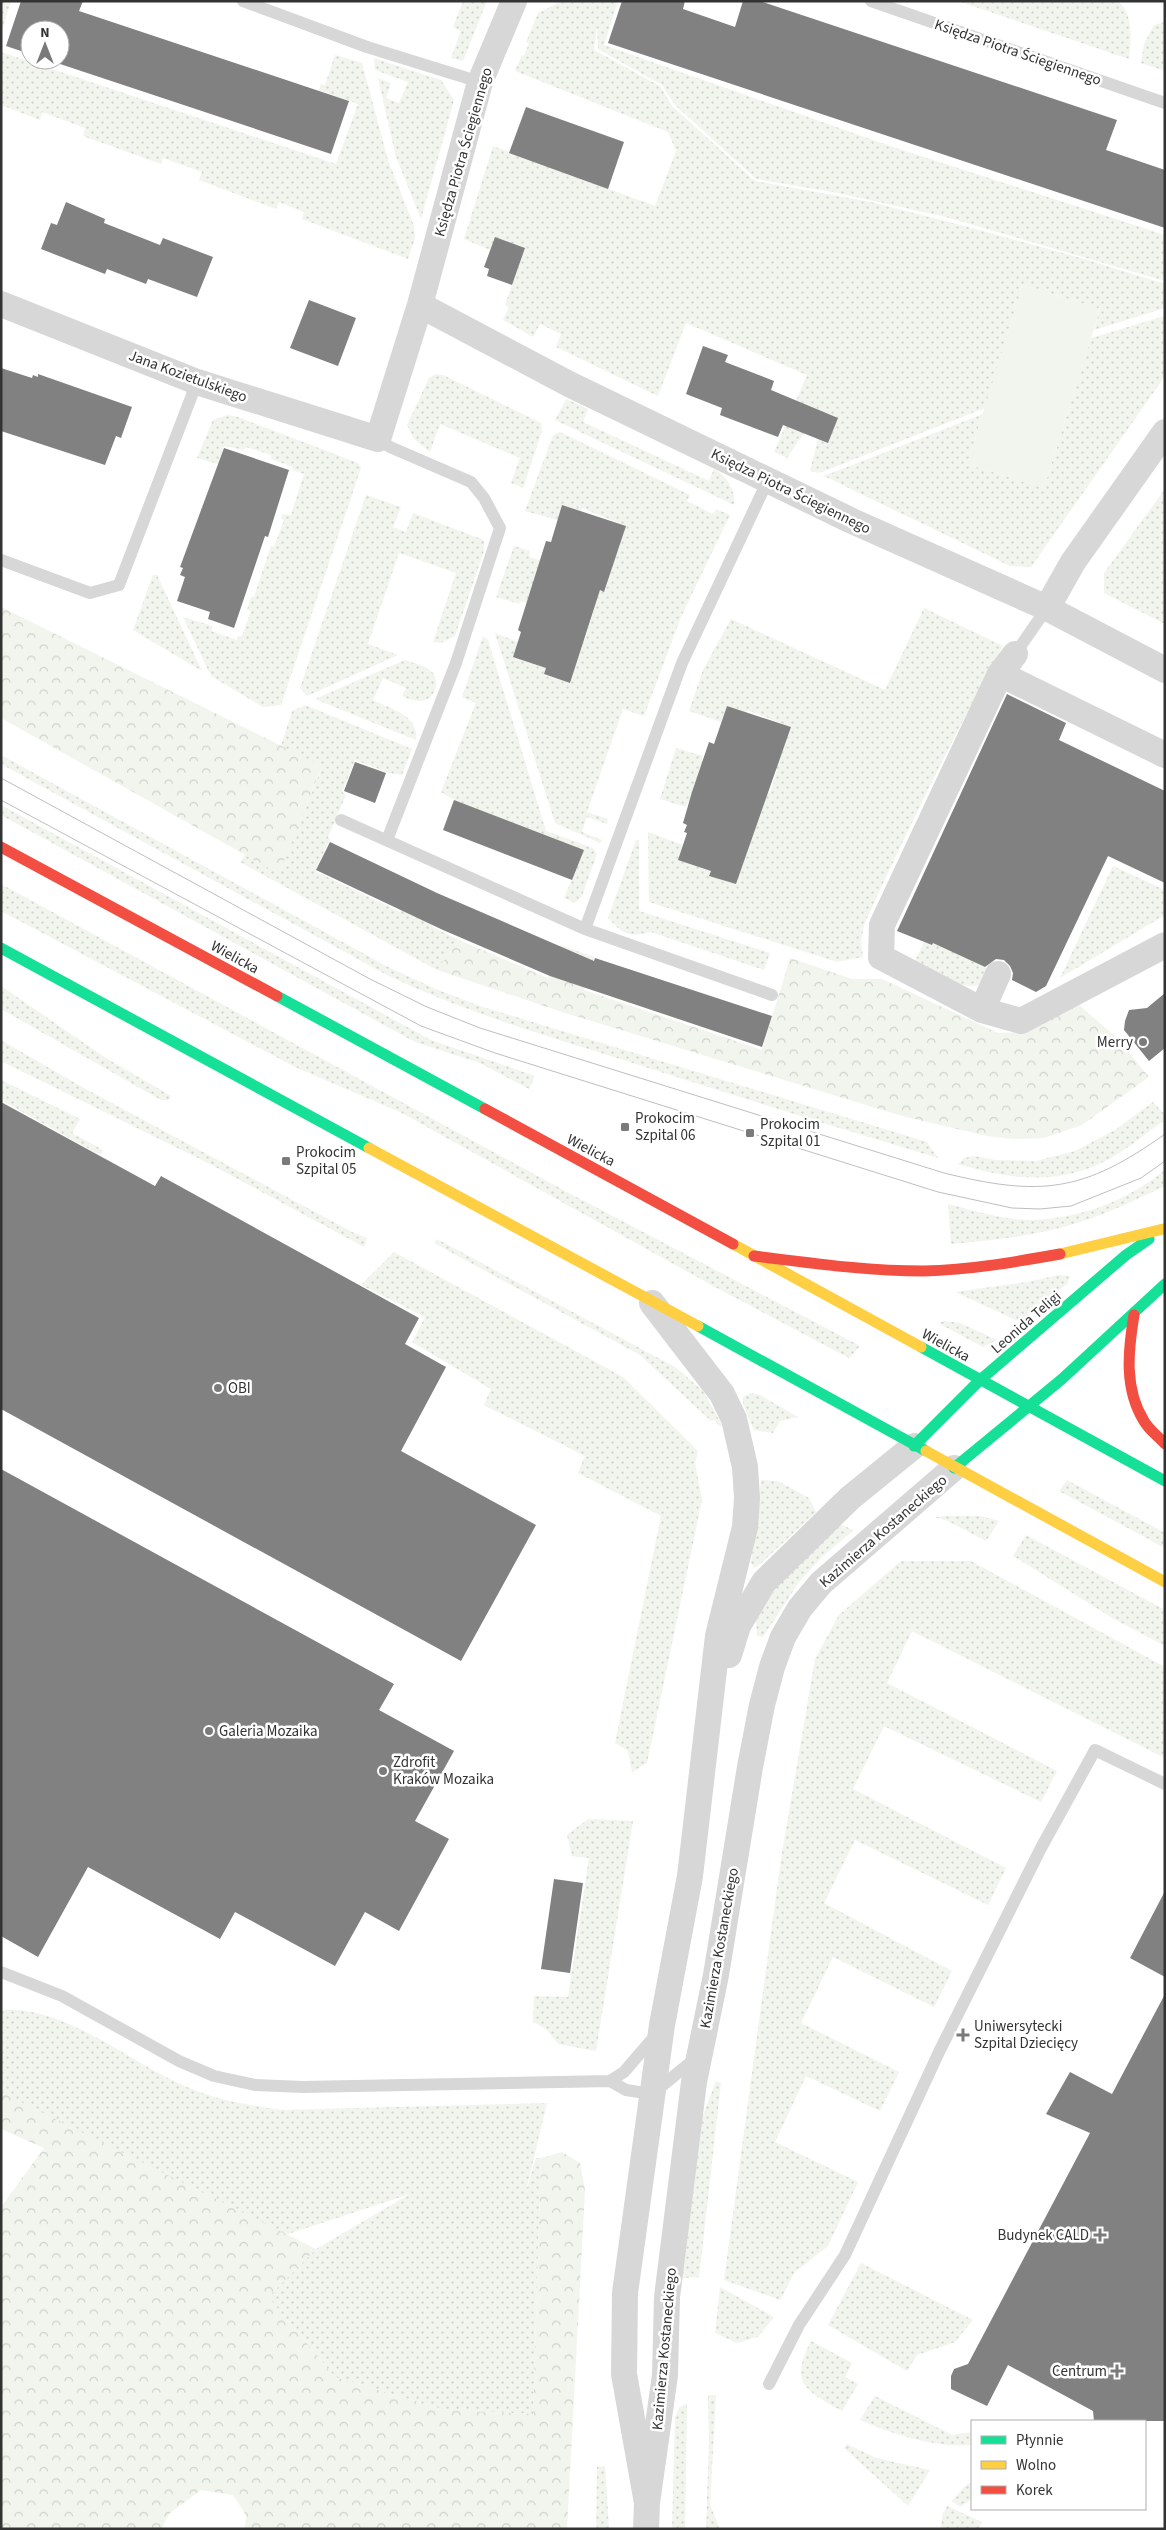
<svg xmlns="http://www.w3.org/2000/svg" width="1166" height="2530" font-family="'Source Sans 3',sans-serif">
	<defs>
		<pattern id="green-dots" width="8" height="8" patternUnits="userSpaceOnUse" patternTransform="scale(1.25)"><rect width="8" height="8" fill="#f1f5ed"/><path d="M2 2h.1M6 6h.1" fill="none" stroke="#cfd2cc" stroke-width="1.8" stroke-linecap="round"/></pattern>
		<pattern id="forest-crowns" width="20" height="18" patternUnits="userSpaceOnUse" patternTransform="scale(1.25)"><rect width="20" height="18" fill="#f1f5ed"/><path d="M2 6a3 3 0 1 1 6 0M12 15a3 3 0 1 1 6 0" fill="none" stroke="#cfd2cc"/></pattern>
	</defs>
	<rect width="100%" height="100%" fill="#fff"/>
	<!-- green -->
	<path fill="url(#green-dots)" d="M 1,1 L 11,1 L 1,34 Z
		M 463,1 L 487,1 L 463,61 L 451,58 L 461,31 L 453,27 Z
		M 562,1 L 618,1 L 604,45 L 890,146 L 1165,235 L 1165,281 L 946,217 L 838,193 L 756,179 L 675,105 L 662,85 L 598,49 L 597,26 L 594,50 L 660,86 L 672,106 L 755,181 L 871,202 L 976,229 L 1088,260 L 1165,284 L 1165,308 L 1094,330 L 1100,309 L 1023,285 L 985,408 L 819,473 L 810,471 L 818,439 L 804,433 L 787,458 L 774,452 L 807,375 L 686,323 L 658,396 L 556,347 L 561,334 L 540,324 L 533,337 L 503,320 L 509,307 L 505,305 L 525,248 L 495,237 L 490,250 L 464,239 L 493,146 L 655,206 L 676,151 L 668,132 L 515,71 L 522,55 L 524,56 L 529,43 L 526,42 L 538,13 Z
		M 958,1 L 1118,1 C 1134,15 1131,40 1129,59 Z
		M 1165,22 L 1165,71 L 1141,63 L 1144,44 L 1154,25 Z
		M 1,52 L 336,164 L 358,104 L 319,90 L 321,84 L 325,85 L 335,55 L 362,63 L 388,160 L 414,226 L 415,238 L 408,259 L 302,219 L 304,212 L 279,202 L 276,209 L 199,180 L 202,172 L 163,158 L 161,164 L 83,136 L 85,128 L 42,112 L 40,120 L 1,105 Z
		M 374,58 L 441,80 L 454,100 L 421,219 L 396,157 L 378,78 L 391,83 L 386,98 L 399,103 L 408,82 L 375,70 Z
		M 1165,316 L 1165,376 L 1031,567 L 1010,566 L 824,476 L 983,414 L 967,464 L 1044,488 L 1091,338 Z
		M 435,374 L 443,375 L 541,423 L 542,431 L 523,488 L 511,483 L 520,458 L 440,424 L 430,452 L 414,439 L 407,425 L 429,378 Z
		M 566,399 L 588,409 L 583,422 L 709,481 L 714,469 C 728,477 735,489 734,505 L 555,420 Z
		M 228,415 L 238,417 L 358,463 L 361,468 L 281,705 L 263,707 L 211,676 L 183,617 L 213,626 L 211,631 L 237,640 L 239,636 L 242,636 L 251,611 L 247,610 L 251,597 L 254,597 L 271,546 L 274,547 L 284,520 L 281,519 L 282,514 L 291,515 L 304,474 L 293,470 L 293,467 L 271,459 L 271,455 L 246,447 L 244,450 L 224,446 L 218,464 L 197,458 L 213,420 Z
		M 560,432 L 690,495 L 687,501 L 713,514 L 716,509 L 730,515 L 681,617 L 644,716 L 623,709 L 587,812 L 608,819 L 607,824 L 587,817 L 582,832 L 602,840 L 600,843 L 555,823 L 495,633 L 518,642 L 546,668 L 544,675 L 570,683 L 581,638 L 585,639 L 600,590 L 605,591 L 612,569 L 614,550 L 618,551 L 626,526 L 582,508 L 581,511 L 562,505 L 558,520 L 525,511 L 553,435 Z
		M 1165,489 L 1165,624 L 1104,593 L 1104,573 Z
		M 366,495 L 401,507 L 393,527 L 406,532 L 413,513 L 484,540 L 484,551 L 455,636 L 441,643 L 433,642 L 456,573 L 399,553 L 368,644 L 398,655 L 307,696 L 300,688 Z
		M 514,546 L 530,551 L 529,557 L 543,561 L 528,603 L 521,601 L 519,604 L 496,597 Z
		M 153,575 L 157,575 L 202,671 L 133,630 Z
		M 924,608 L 1003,646 C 953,737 907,830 864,925 L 861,941 L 863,957 L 837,962 L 649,902 L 648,832 L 683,845 L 711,871 L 709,876 L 736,884 L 767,792 L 770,793 L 777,770 L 775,769 L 791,727 L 747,710 L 746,712 L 727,706 L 721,722 L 689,711 L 703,670 L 731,619 L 885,690 Z
		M 483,636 L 488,640 L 546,831 L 593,848 L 597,854 L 582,896 L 575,903 L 564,898 L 584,850 L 454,800 L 441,792 L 476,703 L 462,697 Z
		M 405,660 C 413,663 424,665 431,671 C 442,681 434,703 418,701 C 413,701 407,698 402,696 L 406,688 L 383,678 L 373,700 C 391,709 419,715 416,740 L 315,699 Z
		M 305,705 L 412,749 L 402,775 L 389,773 L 355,760 L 342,792 L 346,795 L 328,837 L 330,839 L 315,871 L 400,912 L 414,884 L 443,897 L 432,927 L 459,940 L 437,970 L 240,862 L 245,855 L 279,873 L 322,767 L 281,746 L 292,711 Z
		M 676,748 L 703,756 L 701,761 L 707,763 L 694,804 L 688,802 L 686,807 L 660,799 Z
		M 1,755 L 390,968 L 438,990 L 480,1006 L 927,1142 L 938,1158 C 830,1125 722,1092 614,1057 C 537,1033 460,1010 387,975 L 1,764 Z
		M 1,805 L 431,1040 L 535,1076 L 529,1089 L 480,1063 L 415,1042 L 1,815 Z
		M 636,840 L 639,840 L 639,911 L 770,953 L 764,970 L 651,932 C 629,937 624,935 608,918 Z
		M 1113,866 L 1165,890 L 1165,915 L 1060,978 Z
		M 1,884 L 567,1192 L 860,1346 L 849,1358 L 715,1287 L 400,1112 L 295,1067 L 1,911 Z
		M 949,905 L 982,920 L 964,957 L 988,969 C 986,973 984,980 981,983 C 969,995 927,969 914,963 L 924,942 L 932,945 Z
		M 1,986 L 106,1058 L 171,1096 L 169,1100 L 161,1100 L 1,1009 Z
		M 1,1040 L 82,1087 L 354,1233 L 367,1238 L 364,1247 L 208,1163 L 1,1061 Z
		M 1,1080 L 80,1119 L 72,1133 L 103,1150 L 100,1155 L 1,1100 Z
		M 1153,1102 L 1165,1115 L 1165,1120 C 1150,1130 1136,1142 1121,1152 C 1067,1187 1016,1181 958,1164 L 964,1158 L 974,1156 L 995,1160 L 1036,1161 L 1075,1151 L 1115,1130 Z
		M 1165,1170 L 1165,1186 C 1137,1199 1109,1213 1080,1222 C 1038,1236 994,1240 951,1244 L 948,1204 C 976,1211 1006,1221 1035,1220 C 1085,1217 1126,1201 1165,1170 Z
		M 437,1239 L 675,1367 L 703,1391 L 723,1427 L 718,1425 L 714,1420 L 711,1421 L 640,1355 L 434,1243 Z
		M 394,1252 L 623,1377 L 698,1451 L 695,1463 L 702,1500 L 647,1763 L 632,1772 L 628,1751 L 615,1743 L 661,1516 L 578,1473 L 585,1456 L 484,1405 L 491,1389 L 412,1342 L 425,1317 L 361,1285 Z
		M 1059,1275 L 1069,1276 L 1068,1283 L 1020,1322 L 955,1292 L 1027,1282 Z
		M 945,1321 L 960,1323 L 997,1340 L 983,1347 L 938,1323 Z
		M 751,1393 L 760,1395 L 798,1417 L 780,1421 L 773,1433 L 754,1430 L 743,1404 L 743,1397 Z
		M 761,1480 L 778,1481 L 809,1498 L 816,1512 L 758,1566 L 754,1568 L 751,1563 Z
		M 1067,1480 L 1165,1533 L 1165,1548 L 1059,1491 Z
		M 948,1516 L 980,1516 L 999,1521 L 986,1541 L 948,1521 L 935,1517 Z
		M 839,1524 L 854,1530 L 823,1556 L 799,1582 L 763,1637 L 757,1636 L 756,1621 L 777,1586 Z
		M 1026,1535 L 1165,1610 L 1165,1646 L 1114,1619 L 1013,1556 Z
		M 901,1561 L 971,1561 L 1165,1667 L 1165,1758 L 912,1631 L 887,1683 L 1057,1771 L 1041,1802 L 884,1726 L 853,1789 L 1006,1868 L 988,1905 L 855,1840 L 824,1903 L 952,1971 L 934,2007 L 833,1957 L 801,2023 L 899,2072 L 880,2111 L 806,2076 L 775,2142 L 858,2182 L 828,2246 L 795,2272 L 780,2300 L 724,2280 L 781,1859 L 815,1659 L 839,1615 Z
		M 588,1819 L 633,1821 L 596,2051 L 558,2044 L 546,2029 L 533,2022 L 534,1996 L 568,1997 L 589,1858 L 572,1856 L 567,1835 Z
		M 1,2001 L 2,2010 C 63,2006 123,2057 176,2082 C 210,2099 245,2105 282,2110 L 547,2103 L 525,2195 L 536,2158 L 541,2158 L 533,2414 L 445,2410 L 335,2377 L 268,2297 L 316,2249 L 410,2194 L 279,2237 L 273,2231 L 1,2092 Z
		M 716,2081 L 721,2083 L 699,2277 L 682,2278 L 696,2133 Z
		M 861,2263 L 973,2320 L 955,2342 L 917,2355 L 907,2371 L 828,2325 Z
		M 720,2287 L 774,2317 L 758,2337 L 737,2343 L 715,2333 Z
		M 811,2341 L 852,2363 L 845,2377 L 858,2384 L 842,2411 C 806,2391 789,2384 811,2341 Z
		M 708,2395 L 716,2395 L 710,2505 L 720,2529 L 706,2529 L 709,2439 Z
		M 875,2396 L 952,2435 L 972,2432 L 972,2445 C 934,2448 896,2435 860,2420 Z
		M 687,2403 L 685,2529 L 672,2529 L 675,2418 L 679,2408 Z
		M 847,2444 L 876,2458 L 930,2470 L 908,2506 L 844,2448 Z
		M 605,2466 L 609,2529 L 596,2529 L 597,2467 Z
		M 972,2482 L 972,2499 L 960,2507 L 952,2501 L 966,2485 Z
		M 947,2506 L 982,2522 L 979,2529 L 941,2529 L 942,2516 Z"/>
	<!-- forest -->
	<path fill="url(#forest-crowns)" d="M 1,607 L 322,766 L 279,874 L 1,718 Z
		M 459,940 L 548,978 L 561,945 L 594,957 L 584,990 L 762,1050 L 790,958 L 852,979 L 882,979 L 998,1033 L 1023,1032 L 1078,1004 L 1116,1037 L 1149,1077 L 1082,1125 L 1044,1138 L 1013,1139 L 987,1136 L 902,1116 L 562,1012 L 437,970 Z
		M 1,2092 L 316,2249 L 268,2297 L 335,2377 L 445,2410 L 533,2414 L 541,2158 L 562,2152 L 580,2163 L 585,2190 L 567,2529 L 245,2529 L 246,2515 L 233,2495 L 201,2490 L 170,2513 L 161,2529 L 1,2529 L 1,2207 L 44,2148 L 1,2129 Z"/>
	<!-- pitch -->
	<path fill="#f1f5ed" d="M 1023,285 L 1100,309 L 1044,488 L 967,464 Z"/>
	<!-- building -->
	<path fill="#818181" d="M 21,1 L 83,1 L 79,11 L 349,101 L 331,154 L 48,60 L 60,60 L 60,30 L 30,30 L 30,54 L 6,46 Z
		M 622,1 L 685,1 L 683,9 L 735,27 L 743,1 L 760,1 L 1117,120 L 1106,150 L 1165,170 L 1165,228 L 608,43 Z
		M 526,107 L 624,142 L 608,189 L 509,153 Z
		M 66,202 L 105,219 L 104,223 L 160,245 L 163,238 L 213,257 L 197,297 L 148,279 L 146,284 L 107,269 L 105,274 L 41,249 L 51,223 L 57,225 Z
		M 495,237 L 525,248 L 512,285 L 487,276 L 489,269 L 484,267 Z
		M 309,300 L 356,318 L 338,366 L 290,348 Z
		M 703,346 L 728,355 L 725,362 L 774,381 L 771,390 L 838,418 L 828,443 L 783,425 L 778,437 L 720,415 L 722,408 L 686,394 Z
		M 1,368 L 32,378 L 33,375 L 38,377 L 38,374 L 132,407 L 121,438 L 116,436 L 105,465 L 1,431 Z
		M 224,448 L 289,470 L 268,537 L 265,536 L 234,628 L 208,619 L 210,612 L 177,601 L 185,577 L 180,575 L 183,568 L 180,567 Z
		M 562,505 L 626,526 L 604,592 L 600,590 L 570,683 L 544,674 L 546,668 L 513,657 L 521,632 L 518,630 L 546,541 L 551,542 Z
		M 1007,694 L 1066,723 L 1059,740 L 1165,791 L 1165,883 L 1108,856 L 1046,986 L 1036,992 L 1012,980 L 1013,973 L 1010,966 L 1004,960 L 996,959 L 985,967 L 933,943 L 932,945 L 897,931 Z
		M 727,706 L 791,727 L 736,884 L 709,876 L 711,871 L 678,860 L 687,833 L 684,832 L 687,825 L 683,823 L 692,792 L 709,742 L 714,744 Z
		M 355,762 L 386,773 L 375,803 L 344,791 Z
		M 454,800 L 584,850 L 572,880 L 443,830 Z
		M 330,842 L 437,893 L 594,961 L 595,958 L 772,1016 L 762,1047 L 550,976 L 443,930 L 316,870 Z
		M 1165,993 L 1165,1048 L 1149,1061 L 1124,1030 L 1125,1021 L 1129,1010 L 1147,1008 Z
		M 1,1102 L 155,1186 L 161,1176 L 419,1318 L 405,1344 L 446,1367 L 401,1451 L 536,1525 L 461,1661 L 1,1409 Z
		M 1,1469 L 394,1684 L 379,1710 L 454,1751 L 415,1821 L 449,1839 L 399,1931 L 365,1912 L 335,1966 L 235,1912 L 220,1939 L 88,1867 L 38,1957 L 1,1936 Z
		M 554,1879 L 583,1883 L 570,1973 L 541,1969 Z
		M 1165,1891 L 1165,1977 L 1130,1958 Z
		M 1165,1994 L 1165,2421 L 1094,2421 L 1093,2411 L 1008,2365 L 987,2406 L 951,2389 L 951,2376 L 954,2369 L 968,2364 L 1090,2133 L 1046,2114 L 1070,2072 L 1112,2094 Z"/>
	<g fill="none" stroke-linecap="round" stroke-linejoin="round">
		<!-- lane -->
		<path stroke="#d7d7d7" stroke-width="12" d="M 243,1 L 367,47 L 480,82
			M 871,1 L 1165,103
			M 378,439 L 390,447 L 471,482 L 484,498 L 500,528 L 456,663 L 387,840
			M 1,560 L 90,593 L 119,585 L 197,382
			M 1015,654 L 1047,608
			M 341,820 L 585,929 L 772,995
			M 585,929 L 682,663 L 768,480
			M 1,1972 L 62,1996 L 179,2061 L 214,2076 L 255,2085 L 303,2087 L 610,2081 L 626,2090 L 652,2094 L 696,2058
			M 610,2081 L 624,2072 L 655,2036
			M 769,2384 L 799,2325 L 845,2255 L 939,2052 L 1041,1848 L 1095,1750 L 1165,1784"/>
		<!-- street -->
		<path stroke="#d7d7d7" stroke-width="26" d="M 1,304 L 197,382 L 378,439 L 420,305 L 480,82 L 514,1
			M 420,305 L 569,384 L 852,521 L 1047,608 L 1165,670
			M 1047,608 L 1073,562 L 1165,432
			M 1000,674 L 1165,755
			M 998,974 L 982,1010 L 881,957 L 882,925 L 1000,674 L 1015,654
			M 982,1010 L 1021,1021 L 1165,945
			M 729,1655 L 738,1626 L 764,1582 L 850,1498 L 914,1446
			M 647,2503 L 624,2374 L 625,2293 L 662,2025 L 690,1876 L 718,1636 L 745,1527 L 747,1498 L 745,1467 L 734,1419 L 722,1394 L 652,1303
			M 646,2529 L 647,2503 L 665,2375 L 667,2297 L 694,2082 L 716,1975 L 750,1767 L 762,1705 L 772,1667 L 783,1637 L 800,1608 L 821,1583 L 954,1468"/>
		<!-- fast -->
		<path stroke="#16e098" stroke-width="11" d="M 1,948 L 369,1148
			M 277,996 L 485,1109
			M 698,1326 L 926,1451
			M 921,1347 L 1165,1481
			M 914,1446 L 979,1381 L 1126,1255 L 1149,1239
			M 954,1468 L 1062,1379 L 1165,1284"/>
		<!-- slow -->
		<path stroke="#ffcf43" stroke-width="11" d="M 369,1148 L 698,1326
			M 733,1244 L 921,1347
			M 1060,1254 L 1163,1229
			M 926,1451 L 1165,1582"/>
		<!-- jam -->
		<path stroke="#f24e42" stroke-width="11" d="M 1,847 L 277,996
			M 485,1109 L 733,1244
			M 754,1256 C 811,1263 867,1271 924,1271 C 970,1270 1015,1262 1060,1254
			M 1134,1315 C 1128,1351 1124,1389 1144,1421 C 1149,1430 1158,1436 1165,1444"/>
		<!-- tram -->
		<path stroke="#bebebe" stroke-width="1" d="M 1,778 L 370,979 L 427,1007 L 480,1028 L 944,1173 C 1041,1197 1084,1192 1165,1134
			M 1,800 L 421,1026 L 495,1053 L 938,1192 L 1012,1208 L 1040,1209 L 1071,1206 L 1141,1178 L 1165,1161"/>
	</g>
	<!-- markers -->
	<g fill="#7a7a7a" stroke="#fff" stroke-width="2">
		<circle cx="1143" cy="1042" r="5"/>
		<rect x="620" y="1122" width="10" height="10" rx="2.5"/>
		<rect x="745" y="1128" width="10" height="10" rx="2.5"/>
		<rect x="281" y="1156" width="10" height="10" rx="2.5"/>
		<circle cx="218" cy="1388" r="5"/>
		<circle cx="209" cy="1731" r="5"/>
		<circle cx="383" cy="1771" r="5"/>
		<path d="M960.5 2027.5h5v5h5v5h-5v5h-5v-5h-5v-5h5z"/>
		<path d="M1097.5 2227.5h5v5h5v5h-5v5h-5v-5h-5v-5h5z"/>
		<path d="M1114.5 2363.5h5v5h5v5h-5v5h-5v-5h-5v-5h5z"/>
	</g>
	<g text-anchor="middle" stroke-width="5" stroke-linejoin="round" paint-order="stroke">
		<!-- street labels -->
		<g font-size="15" fill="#333" stroke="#fff">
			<text transform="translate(1018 52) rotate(19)" y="5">Księdza Piotra Ściegiennego</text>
			<text transform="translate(463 152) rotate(-74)" y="5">Księdza Piotra Ściegiennego</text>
			<text transform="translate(188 376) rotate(20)" y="5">Jana Kozietulskiego</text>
			<text transform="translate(791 491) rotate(26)" y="5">Księdza Piotra Ściegiennego</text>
			<text transform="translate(235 957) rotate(29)" y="5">Wielicka</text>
			<text transform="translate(591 1150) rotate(28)" y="5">Wielicka</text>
			<text transform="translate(1026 1322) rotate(-41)" y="5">Leonida Teligi</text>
			<text transform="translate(946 1345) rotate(29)" y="5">Wielicka</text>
			<text transform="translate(883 1531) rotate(-41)" y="5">Kazimierza Kostaneckiego</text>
			<text transform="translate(719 1948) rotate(-80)" y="5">Kazimierza Kostaneckiego</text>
			<text transform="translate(664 2349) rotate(-85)" y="5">Kazimierza Kostaneckiego</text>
		</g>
		<!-- poi labels -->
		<g font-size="15" fill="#333" stroke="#fff" text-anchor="start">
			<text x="1133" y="1047" text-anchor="end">Merry</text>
			<text x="635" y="1123">Prokocim<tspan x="635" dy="17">Szpital 06</tspan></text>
			<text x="760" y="1129">Prokocim<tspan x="760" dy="17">Szpital 01</tspan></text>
			<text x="296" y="1157">Prokocim<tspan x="296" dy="17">Szpital 05</tspan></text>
			<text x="228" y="1393">OBI</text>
			<text x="219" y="1736">Galeria Mozaika</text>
			<text x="393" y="1767">Zdrofit<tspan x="393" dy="17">Kraków Mozaika</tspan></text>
			<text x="974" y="2031">Uniwersytecki<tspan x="974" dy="17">Szpital Dziecięcy</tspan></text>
			<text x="1089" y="2240" text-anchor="end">Budynek CALD</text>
			<text x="1107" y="2376" text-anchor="end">Centrum</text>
		</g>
	</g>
	<!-- border -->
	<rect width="1166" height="2530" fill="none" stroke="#333333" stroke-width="5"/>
	<!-- legend -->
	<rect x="971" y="2420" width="175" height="90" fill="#ffffff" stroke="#adadad"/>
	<rect x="981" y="2436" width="25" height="8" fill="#16e098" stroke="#adadad"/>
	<text x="1016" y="2445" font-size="15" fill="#333333">Płynnie</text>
	<rect x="981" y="2461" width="25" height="8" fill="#ffcf43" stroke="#adadad"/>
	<text x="1016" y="2470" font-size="15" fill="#333333">Wolno</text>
	<rect x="981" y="2486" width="25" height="8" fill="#f24e42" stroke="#adadad"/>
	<text x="1016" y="2495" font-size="15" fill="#333333">Korek</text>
	<!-- north arrow -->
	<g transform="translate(45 45)"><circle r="24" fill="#ffffff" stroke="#adadad"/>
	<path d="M0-4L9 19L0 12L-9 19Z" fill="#7a7a7a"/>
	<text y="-8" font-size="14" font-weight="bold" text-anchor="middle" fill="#333333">N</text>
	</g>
</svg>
